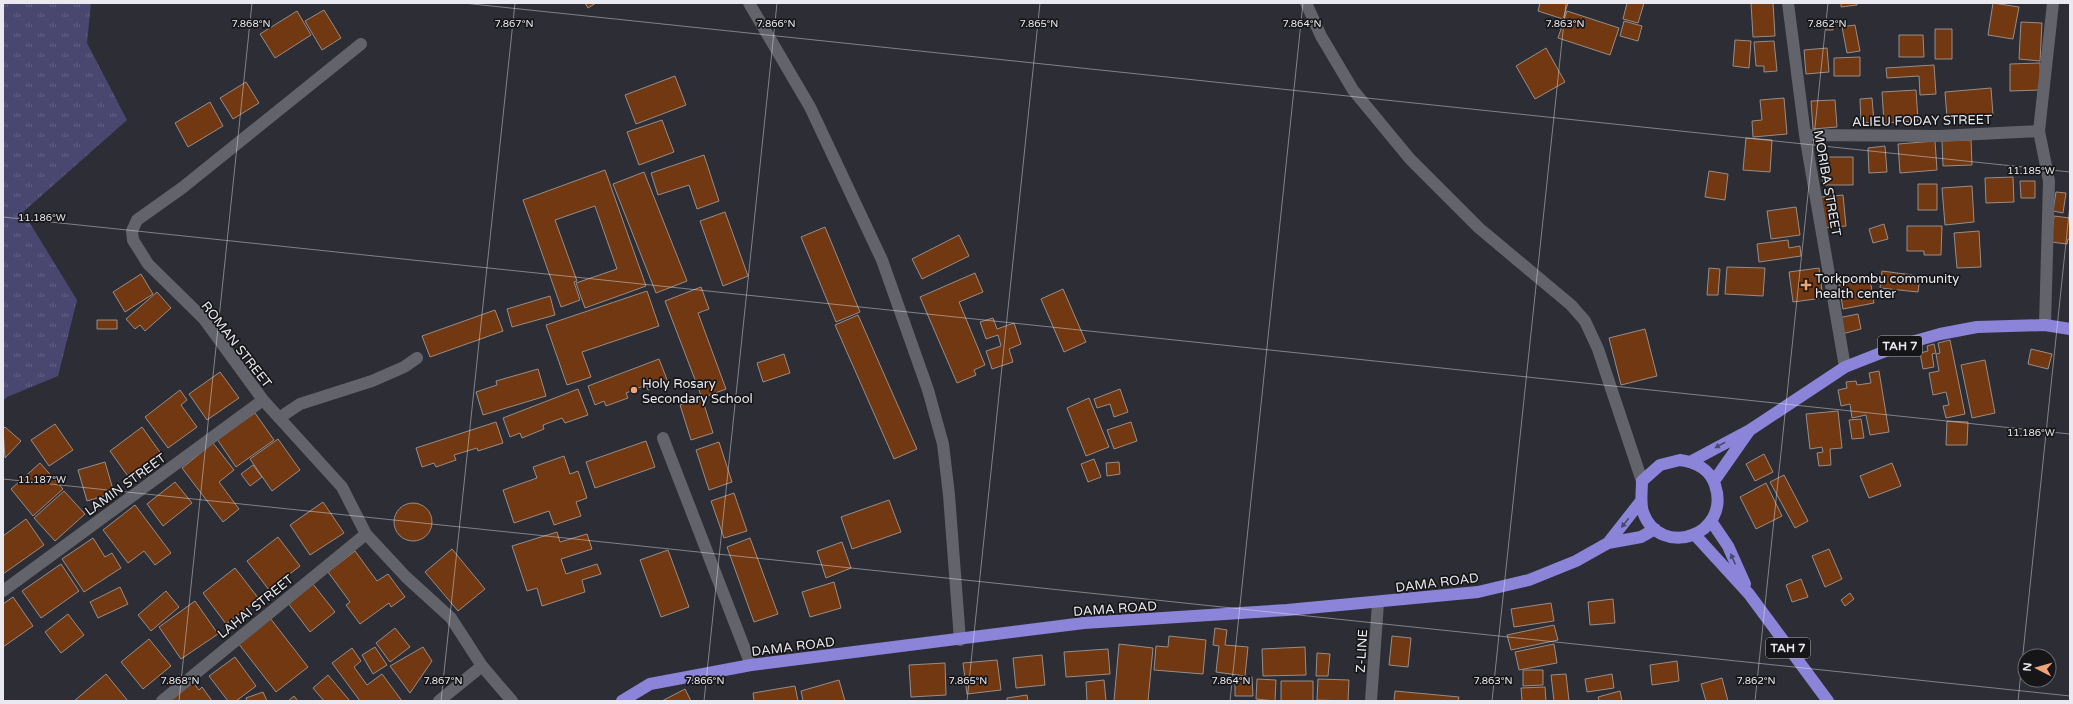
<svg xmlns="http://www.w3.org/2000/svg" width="2073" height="704" font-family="'Varela Round',sans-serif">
	<defs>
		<pattern id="grass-tufts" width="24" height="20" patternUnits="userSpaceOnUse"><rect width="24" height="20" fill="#49476f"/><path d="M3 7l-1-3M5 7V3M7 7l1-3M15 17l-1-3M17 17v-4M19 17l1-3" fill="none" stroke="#636284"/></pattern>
	</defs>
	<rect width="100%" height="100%" fill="#2d2d35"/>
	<!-- grass -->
	<path fill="url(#grass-tufts)" d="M 3,3 L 91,3 L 87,43 L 127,120 L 23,212 L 77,300 L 58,376 L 7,397 L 3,401 Z"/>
	<!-- building -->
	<path fill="#723811" stroke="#978d88" d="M 585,3 L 596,3 L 588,8 Z
		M 1540,3 L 1568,3 L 1563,19 L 1538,11 Z
		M 1627,3 L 1644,3 L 1638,23 L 1623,19 Z
		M 1751,3 L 1773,3 L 1775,36 L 1753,37 Z
		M 1841,3 L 1857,3 L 1857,5 L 1841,7 Z
		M 1993,3 L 2019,7 L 2013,39 L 1988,35 Z
		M 324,10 L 341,38 L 322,50 L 305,21 Z
		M 297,11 L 311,35 L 275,58 L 260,34 Z
		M 1567,11 L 1619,28 L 1610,55 L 1558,38 Z
		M 1624,21 L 1642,26 L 1638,41 L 1620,36 Z
		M 2021,22 L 2042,23 L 2040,61 L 2019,59 Z
		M 1826,23 L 1833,23 L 1833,30 L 1826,30 Z
		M 1855,25 L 1860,51 L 1847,53 L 1842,27 Z
		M 1935,29 L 1952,29 L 1952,59 L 1935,59 Z
		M 1899,35 L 1923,35 L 1924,57 L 1899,57 Z
		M 1735,40 L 1751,41 L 1749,68 L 1733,66 Z
		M 1774,41 L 1777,71 L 1764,72 L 1764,66 L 1756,66 L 1754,42 Z
		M 1546,48 L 1565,82 L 1535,99 L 1516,66 Z
		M 1827,48 L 1829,72 L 1806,74 L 1804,50 Z
		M 1860,57 L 1860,76 L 1834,76 L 1834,58 Z
		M 2040,63 L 2041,90 L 2010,91 L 2010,64 Z
		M 1934,65 L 1936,94 L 1920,95 L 1919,76 L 1887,78 L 1886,68 Z
		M 675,76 L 686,105 L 636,124 L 625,95 Z
		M 246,82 L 259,103 L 233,119 L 220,98 Z
		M 1991,88 L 1993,115 L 1947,118 L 1945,92 Z
		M 1916,90 L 1918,121 L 1884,123 L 1882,92 Z
		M 1784,98 L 1787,134 L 1753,137 L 1752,121 L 1762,120 L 1760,100 Z
		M 1872,98 L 1874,122 L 1861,123 L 1860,99 Z
		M 1835,100 L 1837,127 L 1813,129 L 1811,101 Z
		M 210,102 L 223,126 L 188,147 L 175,123 Z
		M 662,120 L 674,152 L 639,165 L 627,132 Z
		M 1746,138 L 1772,140 L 1770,172 L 1743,170 Z
		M 1971,140 L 1972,165 L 1943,166 L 1942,141 Z
		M 1935,141 L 1937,170 L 1900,173 L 1898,144 Z
		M 1885,146 L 1887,172 L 1869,173 L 1868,148 Z
		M 704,155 L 719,201 L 697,209 L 689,185 L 658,195 L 651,173 Z
		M 1823,157 L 1853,157 L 1853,185 L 1823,185 Z
		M 605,170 L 646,286 L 585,308 L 576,283 L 617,269 L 595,206 L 555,220 L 577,281 L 574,282 L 580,300 L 561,307 L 523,200 Z
		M 1709,171 L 1728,174 L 1725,200 L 1705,197 Z
		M 644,172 L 687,281 L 656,293 L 613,184 Z
		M 2013,177 L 2014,202 L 1986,203 L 1985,178 Z
		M 2020,181 L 2035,181 L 2035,198 L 2021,198 Z
		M 1918,184 L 1937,184 L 1937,210 L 1918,210 Z
		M 1972,186 L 1974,222 L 1945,225 L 1942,188 Z
		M 2056,192 L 2066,193 L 2063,213 L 2053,211 Z
		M 1843,195 L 1846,226 L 1824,228 L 1821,197 Z
		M 1796,207 L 1800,235 L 1771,239 L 1767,211 Z
		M 725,212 L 748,276 L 723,286 L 700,221 Z
		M 2054,216 L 2070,218 L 2070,240 L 2068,239 L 2067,244 L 2051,242 Z
		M 1884,224 L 1888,239 L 1873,243 L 1869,229 Z
		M 1907,226 L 1942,226 L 1941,255 L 1924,255 L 1924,251 L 1907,251 Z
		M 825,227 L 860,312 L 836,322 L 801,237 Z
		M 1979,231 L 1981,267 L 1957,268 L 1954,233 Z
		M 959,235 L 969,256 L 922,279 L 912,259 Z
		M 1788,240 L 1789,248 L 1800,246 L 1801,256 L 1759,262 L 1757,244 Z
		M 1727,267 L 1765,268 L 1763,296 L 1725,294 Z
		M 1709,268 L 1720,269 L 1718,295 L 1707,295 Z
		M 1819,268 L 1823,298 L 1793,302 L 1789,272 Z
		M 1882,271 L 1920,276 L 1918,292 L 1880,288 Z
		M 975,273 L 983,292 L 959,302 L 985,365 L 974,370 L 976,375 L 957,383 L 920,297 Z
		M 141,274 L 153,294 L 125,312 L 113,292 Z
		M 1870,279 L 1874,303 L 1843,309 L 1839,285 Z
		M 701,287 L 709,309 L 698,313 L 726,389 L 702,398 L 665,301 Z
		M 1063,289 L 1086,342 L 1064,352 L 1041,299 Z
		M 647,291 L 659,326 L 582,352 L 591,377 L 567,385 L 546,325 Z
		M 157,292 L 171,308 L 145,331 L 140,325 L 135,329 L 126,319 Z
		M 550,296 L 555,315 L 512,327 L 507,309 Z
		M 495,310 L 503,331 L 430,357 L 422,336 Z
		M 1858,314 L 1861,329 L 1842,334 L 1838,318 Z
		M 858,315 L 917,449 L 894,459 L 835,325 Z
		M 993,318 L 997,329 L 1014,323 L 1021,344 L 1009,349 L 1013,362 L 992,369 L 986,351 L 1001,346 L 998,335 L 986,339 L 980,322 Z
		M 97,320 L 117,320 L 117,329 L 97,329 Z
		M 1645,329 L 1657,376 L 1621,385 L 1609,338 Z
		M 1950,340 L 1965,414 L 1946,418 L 1943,406 L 1949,405 L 1946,392 L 1933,395 L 1929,373 L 1939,371 L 1936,354 L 1940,353 L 1938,343 Z
		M 1934,344 L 1936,353 L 1932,354 L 1934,367 L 1923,369 L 1920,353 L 1928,351 L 1927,346 Z
		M 2031,349 L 2052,354 L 2048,369 L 2028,364 Z
		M 784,354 L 790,373 L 763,382 L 757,363 Z
		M 659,359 L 668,382 L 648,390 L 646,385 L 626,393 L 628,398 L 606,406 L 604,401 L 595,405 L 588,386 Z
		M 1985,360 L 1995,413 L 1972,418 L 1961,365 Z
		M 538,369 L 546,396 L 483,415 L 476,392 L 497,385 L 496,381 Z
		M 1879,371 L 1889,432 L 1870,435 L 1866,415 L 1852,418 L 1850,404 L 1841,406 L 1838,390 L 1847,388 L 1846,382 L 1856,381 L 1857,385 L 1871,383 L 1869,373 Z
		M 220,372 L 239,398 L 207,420 L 189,394 Z
		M 578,389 L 588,415 L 565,423 L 562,418 L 543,425 L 544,429 L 522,438 L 520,433 L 510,437 L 503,418 Z
		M 1120,389 L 1128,412 L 1114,417 L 1110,404 L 1097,408 L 1094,399 Z
		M 180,390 L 187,400 L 181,405 L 197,427 L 168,448 L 145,417 Z
		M 702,398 L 713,433 L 691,440 L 680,405 Z
		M 1089,398 L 1109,447 L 1086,456 L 1067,408 Z
		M 1838,411 L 1842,448 L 1830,449 L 1831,465 L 1819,466 L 1817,453 L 1823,452 L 1822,447 L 1810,449 L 1806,414 Z
		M 255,413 L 274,440 L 236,467 L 217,439 Z
		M 1861,419 L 1864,438 L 1852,439 L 1849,420 Z
		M 1947,421 L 1968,422 L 1967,445 L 1946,445 Z
		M 496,422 L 503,443 L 478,451 L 477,448 L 454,455 L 456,460 L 436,467 L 434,463 L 422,467 L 416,448 Z
		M 1131,422 L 1137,441 L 1114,449 L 1107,430 Z
		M 55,424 L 73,450 L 49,466 L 31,440 Z
		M 5,427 L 21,441 L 5,458 L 3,429 Z
		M 142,427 L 162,455 L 130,479 L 110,451 Z
		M 278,439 L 300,470 L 272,491 L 250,459 Z
		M 646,441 L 655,467 L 595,488 L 586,462 Z
		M 719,442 L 732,482 L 709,490 L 696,450 Z
		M 213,443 L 234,470 L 219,482 L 239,509 L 223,522 L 182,468 Z
		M 1764,454 L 1773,472 L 1755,481 L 1746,464 Z
		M 564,456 L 570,474 L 578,471 L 587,498 L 576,502 L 581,516 L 554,525 L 549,511 L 514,523 L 503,490 L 537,478 L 533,467 Z
		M 1094,459 L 1101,477 L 1088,482 L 1081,464 Z
		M 105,462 L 114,493 L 87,501 L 78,470 Z
		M 1119,462 L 1120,474 L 1107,476 L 1106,463 Z
		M 40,463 L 63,489 L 33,516 L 11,489 Z
		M 1892,463 L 1901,486 L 1869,498 L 1860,476 Z
		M 253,465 L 262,477 L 250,486 L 241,474 Z
		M 1784,475 L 1808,521 L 1795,528 L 1770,482 Z
		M 175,482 L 192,503 L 163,526 L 147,504 Z
		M 1766,483 L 1782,516 L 1756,529 L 1740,497 Z
		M 64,491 L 85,514 L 55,541 L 34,518 Z
		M 734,493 L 747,531 L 724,538 L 711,501 Z
		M 889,500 L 901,532 L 852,549 L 841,517 Z
		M 323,502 L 344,533 L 310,555 L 290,525 Z
		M394 522a19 19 0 1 1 38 0a19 19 0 1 1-38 0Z
		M 135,505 L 171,553 L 155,565 L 144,551 L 128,563 L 103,530 Z
		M 26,519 L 44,545 L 3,574 L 3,536 Z
		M 557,532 L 560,542 L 587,534 L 592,549 L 561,559 L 566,574 L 597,564 L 601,574 L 582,580 L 585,592 L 542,606 L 537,588 L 527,591 L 512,546 Z
		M 278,537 L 300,566 L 269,590 L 247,561 Z
		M 93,538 L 105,557 L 112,553 L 121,568 L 84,592 L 62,559 Z
		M 750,538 L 778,614 L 754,622 L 727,547 Z
		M 842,542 L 851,568 L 826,578 L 817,551 Z
		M 452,549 L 485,589 L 458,611 L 425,572 Z
		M 1829,549 L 1842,579 L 1825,587 L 1812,556 Z
		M 668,550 L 689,607 L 661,617 L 640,560 Z
		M 355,551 L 377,581 L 388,574 L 405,597 L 391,607 L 389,603 L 360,624 L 346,605 L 350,602 L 328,572 Z
		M 61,564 L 79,591 L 41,618 L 22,591 Z
		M 235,568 L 259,599 L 226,624 L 203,593 Z
		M 1801,579 L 1808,597 L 1792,602 L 1786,585 Z
		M 834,582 L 841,608 L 810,617 L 802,592 Z
		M 313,584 L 335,612 L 310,632 L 288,603 Z
		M 120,587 L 128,604 L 98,618 L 90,602 Z
		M 166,591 L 179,607 L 151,631 L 138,615 Z
		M 1850,593 L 1854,599 L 1845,606 L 1841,600 Z
		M 13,597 L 33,626 L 3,647 L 3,604 Z
		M 1613,599 L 1615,623 L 1590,625 L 1588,602 Z
		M 195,601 L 218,634 L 181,659 L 159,627 Z
		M 1551,603 L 1554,621 L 1514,627 L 1511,609 Z
		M 68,614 L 84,635 L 61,653 L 45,632 Z
		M 270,618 L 308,667 L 276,692 L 238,643 Z
		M 1554,625 L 1558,640 L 1511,650 L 1507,635 Z
		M 395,628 L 410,647 L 390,662 L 376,643 Z
		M 1215,628 L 1227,630 L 1225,645 L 1248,647 L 1245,676 L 1216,672 L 1219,646 L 1213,645 Z
		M 1169,636 L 1206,640 L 1203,674 L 1154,670 L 1156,646 L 1168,647 Z
		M 1392,636 L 1411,638 L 1408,667 L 1389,665 Z
		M 149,639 L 171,666 L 143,689 L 121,662 Z
		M 1119,644 L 1153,648 L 1148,701 L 1114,701 Z
		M 1554,644 L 1557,663 L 1519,670 L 1515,652 Z
		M 375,647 L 387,665 L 373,674 L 362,655 Z
		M 423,647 L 432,661 L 410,693 L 390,666 Z
		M 1305,647 L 1306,675 L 1263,676 L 1262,649 Z
		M 352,648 L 361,661 L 354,667 L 367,685 L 382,674 L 402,701 L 360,701 L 332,663 Z
		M 1108,649 L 1110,674 L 1066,677 L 1064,652 Z
		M 1317,653 L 1330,654 L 1328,676 L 1316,676 Z
		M 1042,655 L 1045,685 L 1016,688 L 1013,658 Z
		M 235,657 L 256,686 L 236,701 L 228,701 L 209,676 Z
		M 997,660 L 1001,690 L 967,694 L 963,663 Z
		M 1677,661 L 1679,681 L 1652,685 L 1650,665 Z
		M 945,663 L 946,695 L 911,697 L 909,665 Z
		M 1523,670 L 1543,670 L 1543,685 L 1523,686 Z
		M 106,674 L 128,701 L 74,701 Z
		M 1566,674 L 1569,701 L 1554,701 L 1551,675 Z
		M 1612,674 L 1614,688 L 1587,692 L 1585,679 Z
		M 328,675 L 350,701 L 324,701 L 313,688 Z
		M 1235,677 L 1252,677 L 1253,696 L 1235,696 Z
		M 190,678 L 199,690 L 202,687 L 212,701 L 159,701 Z
		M 1722,678 L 1728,701 L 1706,701 L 1701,684 Z
		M 1257,679 L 1276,680 L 1275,701 L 1256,699 Z
		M 1318,679 L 1349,680 L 1348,701 L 1317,700 Z
		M 839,680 L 845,701 L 803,701 L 801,691 Z
		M 1104,680 L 1106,701 L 1087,701 L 1086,682 Z
		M 1281,681 L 1313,681 L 1313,701 L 1281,701 Z
		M 795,686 L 798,701 L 754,701 L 753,693 Z
		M 1545,687 L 1546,701 L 1522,701 L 1521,688 Z
		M 685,689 L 691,701 L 662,701 Z
		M 1395,691 L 1459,697 L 1458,701 L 1394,701 Z
		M 1620,691 L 1622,701 L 1599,701 L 1598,697 Z
		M 263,692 L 267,701 L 247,701 L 246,698 Z
		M 1027,695 L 1028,701 L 1007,701 L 1007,698 Z
		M 294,696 L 298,701 L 288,701 Z"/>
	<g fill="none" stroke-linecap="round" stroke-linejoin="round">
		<!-- minor -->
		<path stroke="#63636c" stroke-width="12" d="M 749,3 L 810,107 L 882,260 L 928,390 L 943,444 L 949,495 L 960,640
			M 1306,3 L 1321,36 L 1353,90 L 1410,159 L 1479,228 L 1571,305 L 1585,321 L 1598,349 L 1642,481
			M 1788,3 L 1805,135 L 1845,367
			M 361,44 L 182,188 L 137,220 L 132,231 L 133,240 L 148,264 L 204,319 L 263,400 L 342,487 L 366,534 L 406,577 L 451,618 L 482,666 L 512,701
			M 1805,135 L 1939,136 L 2039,131
			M 2045,325 L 2049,181 L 2039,131 L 2053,3
			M 279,418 L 300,404 L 372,381 L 404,367 L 417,358
			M 663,438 L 751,665
			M 3,591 L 263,400
			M 162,701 L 366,534
			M 439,701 L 482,666
			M 1371,701 L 1378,603"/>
		<!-- trunk -->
		<path stroke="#8c84d8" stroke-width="12" d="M 1680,460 C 1695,462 1710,469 1715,485 C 1732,535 1660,560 1643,512 C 1640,502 1642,491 1642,481 L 1660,465 Z
			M 1690,462 L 1750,430 L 1845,367 L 1901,345 L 1940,334 L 1977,327 L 2045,325 L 2070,329
			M 1714,481 L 1749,431
			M 1711,521 L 1728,546 L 1745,584
			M 1695,535 L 1749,594 L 1828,701
			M 1608,543 L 1641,501
			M 622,701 L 650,684 L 751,665 L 1084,623 L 1287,610 L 1478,592 L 1529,580 L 1576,561 L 1608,543 L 1641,537 L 1655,529"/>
	</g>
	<!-- one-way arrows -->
	<defs><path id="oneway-solid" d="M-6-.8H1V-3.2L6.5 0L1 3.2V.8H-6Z"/></defs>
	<g fill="#4b486f">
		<use href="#oneway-solid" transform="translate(1720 445) rotate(151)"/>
		<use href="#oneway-solid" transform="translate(1625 523) rotate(128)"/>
		<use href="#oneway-solid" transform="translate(1733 559) rotate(-114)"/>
	</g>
	<!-- ticks -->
	<path fill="none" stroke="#e9e9ef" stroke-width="1" stroke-opacity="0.45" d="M 463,3 L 2070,172M 3,217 L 2070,434M 3,479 L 2070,696M 179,701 L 252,3M 441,701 L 515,3M 704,701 L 777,3M 967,701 L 1040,3M 1230,701 L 1303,3M 1492,701 L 1566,3M 1755,701 L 1828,3M 2018,701 L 2070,204"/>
	<!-- markers -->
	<g fill="#efa378" stroke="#161619" stroke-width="1.5">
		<path d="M1804 279h4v4h4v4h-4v4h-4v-4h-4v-4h4z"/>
		<circle cx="634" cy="390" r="4"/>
	</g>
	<g text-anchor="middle" stroke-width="3.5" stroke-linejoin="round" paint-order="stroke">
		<!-- shield labels -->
		<g fill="#161619" stroke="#aaaaaf" stroke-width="1">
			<rect x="1878" y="336" width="44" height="20" rx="3"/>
			<rect x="1766" y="638" width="44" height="20" rx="3"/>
		</g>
		<g font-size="12" font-weight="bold" fill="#e9e9ef">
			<text x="1900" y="350">TAH 7</text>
			<text x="1788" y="652">TAH 7</text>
		</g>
		<!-- street labels -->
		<g font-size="13" fill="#e9e9ef" stroke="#161619">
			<text transform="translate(1922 120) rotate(-1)" y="5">ALIEU FODAY STREET</text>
			<text transform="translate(1828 183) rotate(80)" y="5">MORIBA STREET</text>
			<text transform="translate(237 344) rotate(52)" y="5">ROMAN STREET</text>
			<text transform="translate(125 484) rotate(-36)" y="5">LAMIN STREET</text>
			<text transform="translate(1437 582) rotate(-7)" y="5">DAMA ROAD</text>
			<text transform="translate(255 606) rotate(-39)" y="5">LAHAI STREET</text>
			<text transform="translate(1115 608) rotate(-4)" y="5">DAMA ROAD</text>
			<text transform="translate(793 646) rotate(-7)" y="5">DAMA ROAD</text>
			<text transform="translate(1361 651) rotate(-87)" y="5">Z-LINE</text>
		</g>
		<!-- poi labels -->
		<g font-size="13" fill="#e9e9ef" stroke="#161619" text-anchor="start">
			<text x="1815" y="283">Torkpombu community<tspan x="1815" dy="15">health center</tspan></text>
			<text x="642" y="388">Holy Rosary<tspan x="642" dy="15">Secondary School</tspan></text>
		</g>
	</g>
	<g font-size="10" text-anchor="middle" fill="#e9e9ef" stroke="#161619" stroke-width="3.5" stroke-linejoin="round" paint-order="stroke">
		<text x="251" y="27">7.868°N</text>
		<text x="514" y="27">7.867°N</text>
		<text x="776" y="27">7.866°N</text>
		<text x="1039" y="27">7.865°N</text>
		<text x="1302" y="27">7.864°N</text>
		<text x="1565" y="27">7.863°N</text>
		<text x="1827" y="27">7.862°N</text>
		<text x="2031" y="174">11.185°W</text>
		<text x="42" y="221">11.186°W</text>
		<text x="2031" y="436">11.186°W</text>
		<text x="42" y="483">11.187°W</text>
		<text x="180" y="684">7.868°N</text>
		<text x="443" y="684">7.867°N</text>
		<text x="705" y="684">7.866°N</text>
		<text x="968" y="684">7.865°N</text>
		<text x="1231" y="684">7.864°N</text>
		<text x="1493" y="684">7.863°N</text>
		<text x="1756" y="684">7.862°N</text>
	</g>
	<!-- border -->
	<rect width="2073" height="704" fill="none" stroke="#e9e9ef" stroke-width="8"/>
	<!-- north arrow -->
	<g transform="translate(2037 668) rotate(276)"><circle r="19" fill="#161619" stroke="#6a6a6f"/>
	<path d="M0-3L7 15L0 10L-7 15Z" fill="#efa378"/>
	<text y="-6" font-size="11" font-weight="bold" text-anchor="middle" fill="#e9e9ef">N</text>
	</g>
</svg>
